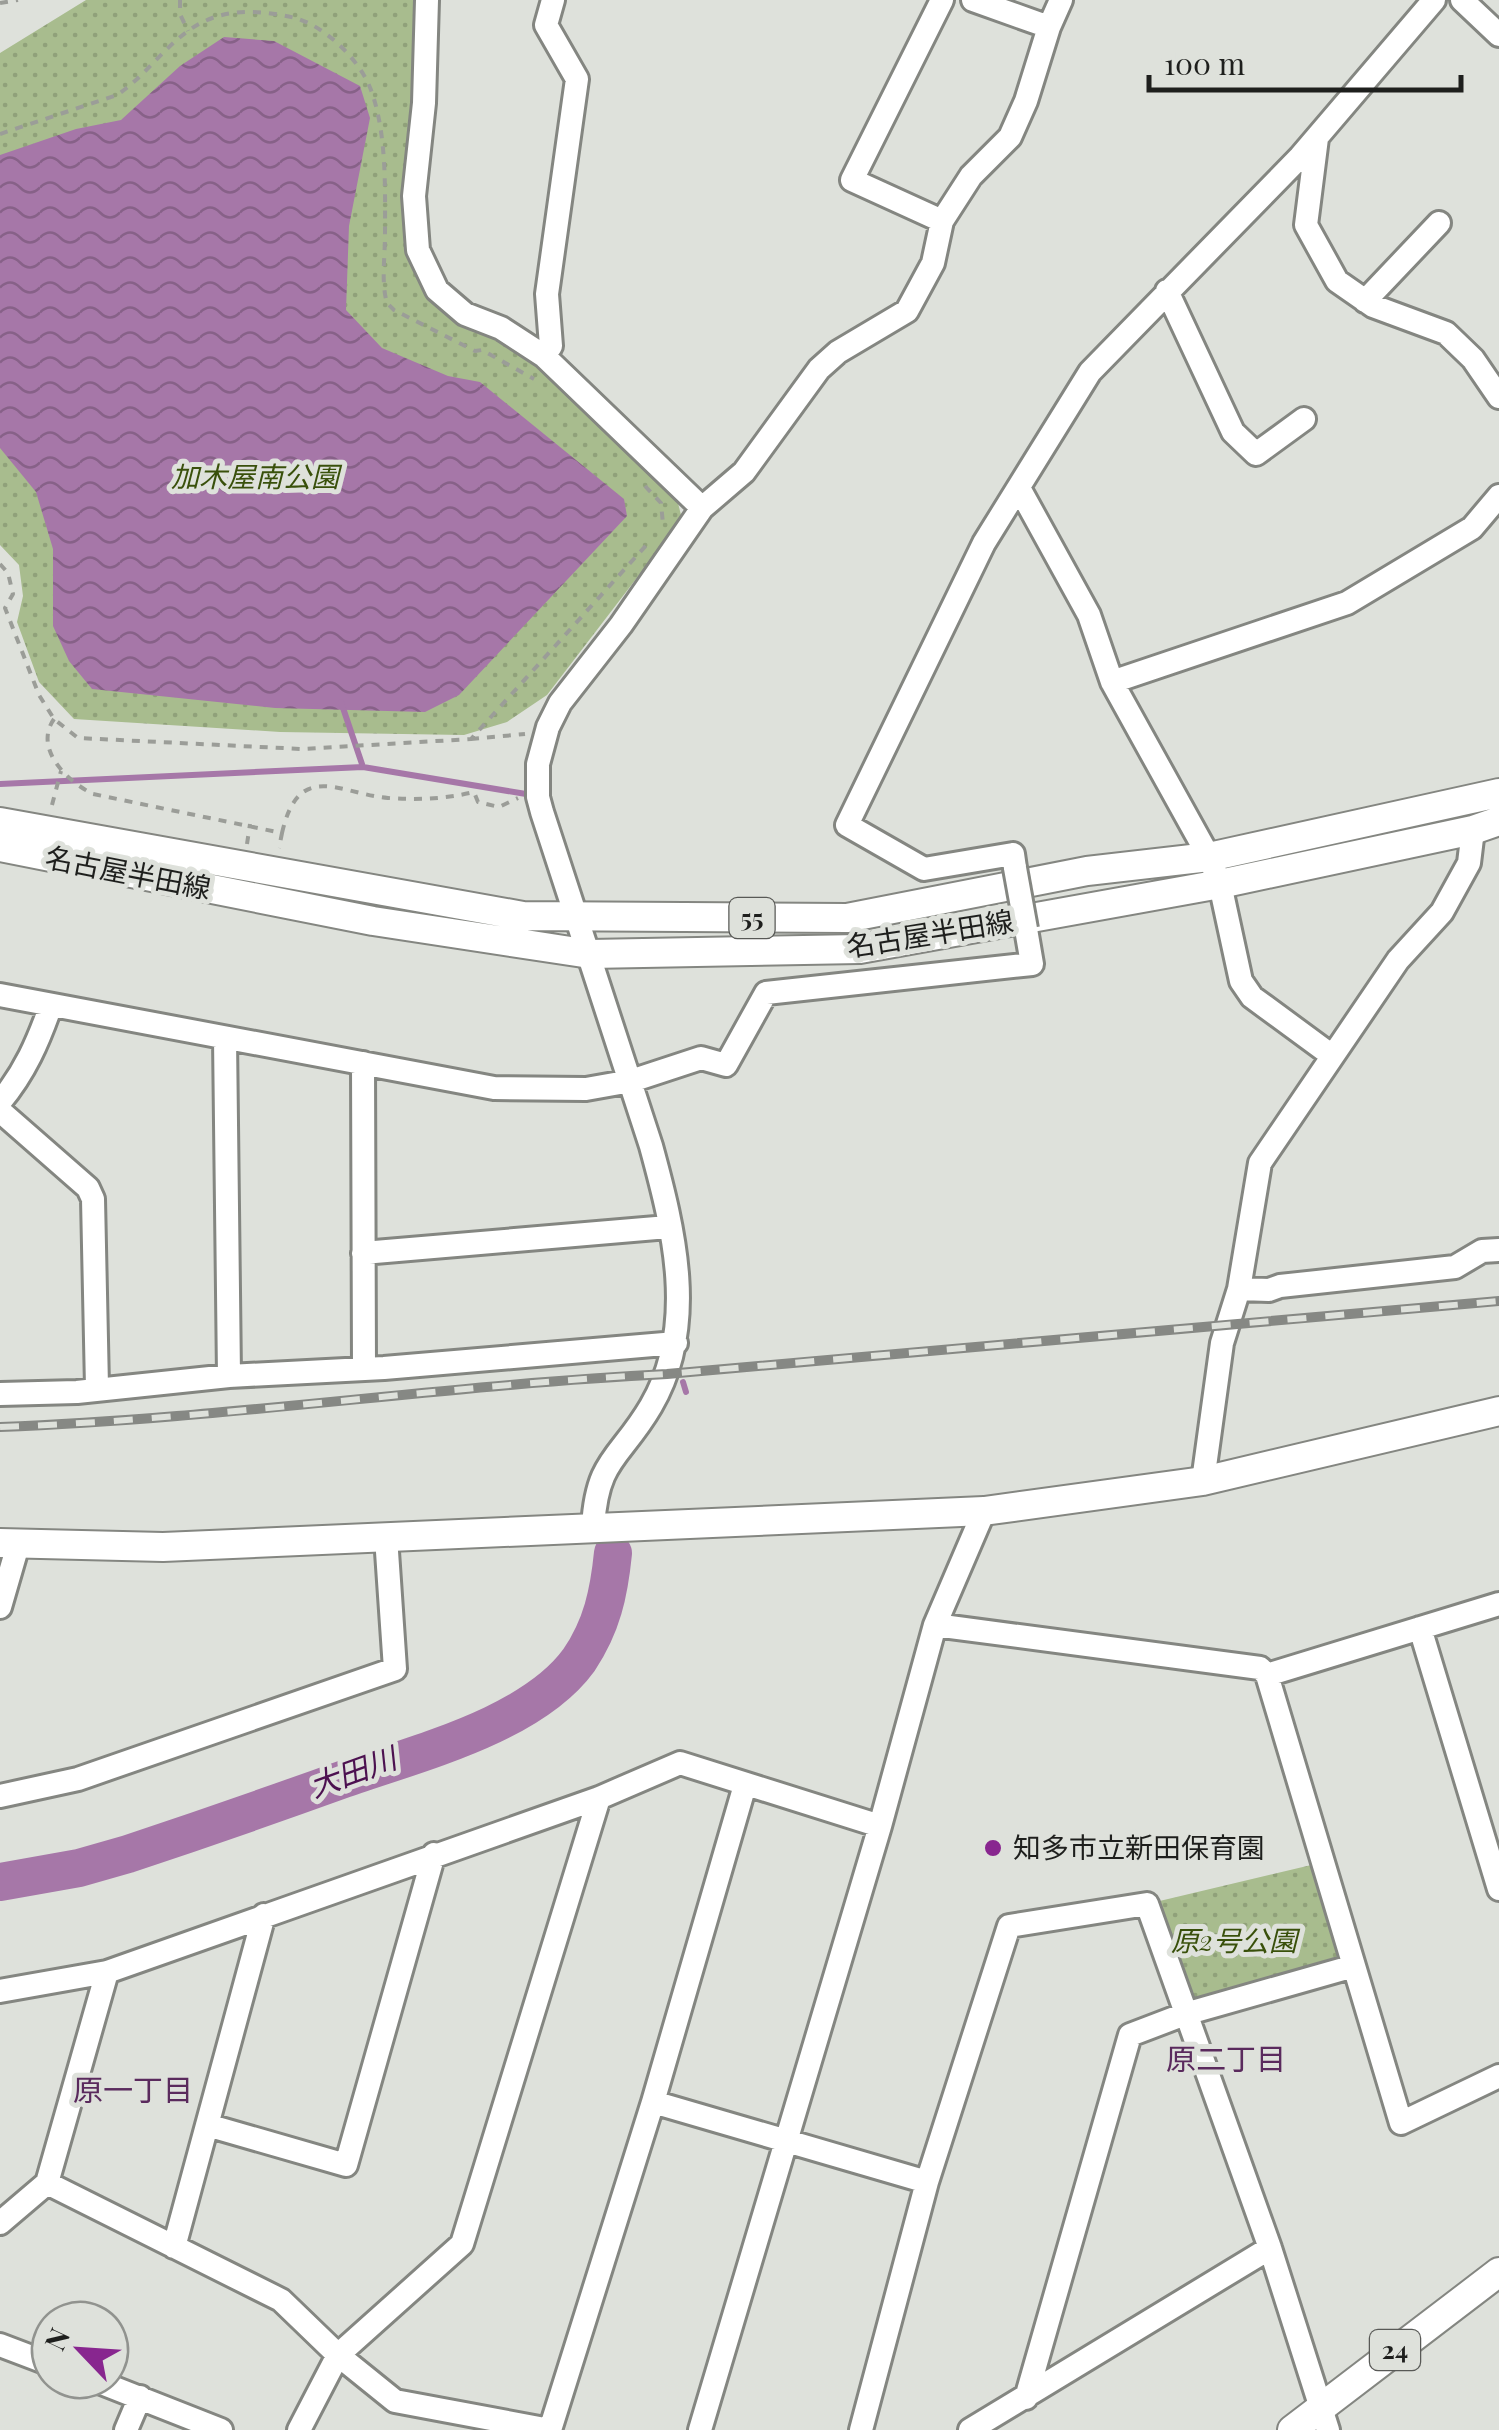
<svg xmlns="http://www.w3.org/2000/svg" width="1499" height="2430" font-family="'Playfair Display','Noto Sans JP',serif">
	<defs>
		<pattern id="grass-dots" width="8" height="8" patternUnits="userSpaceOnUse" patternTransform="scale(2.5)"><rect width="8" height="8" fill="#a8bc8e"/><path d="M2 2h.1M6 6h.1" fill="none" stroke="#90a17a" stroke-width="1.8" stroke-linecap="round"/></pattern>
		<pattern id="water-waves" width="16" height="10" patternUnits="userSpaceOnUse" patternTransform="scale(2.5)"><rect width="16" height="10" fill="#a677a8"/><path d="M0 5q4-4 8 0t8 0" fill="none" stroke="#876188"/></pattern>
	</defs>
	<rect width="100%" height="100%" fill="#dee1db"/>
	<!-- grass -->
	<path fill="url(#grass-dots)" d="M 86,0 L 416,0 L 413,100 L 403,192 L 408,247 L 449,314 L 535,361 L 676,495 L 682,519 L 547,695 L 507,722 L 464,735 L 280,732 L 74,719 L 39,682 L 17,622 L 23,596 L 19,565 L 0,545 L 0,53 Z
		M 1324,1862 L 1354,1966 L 1185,2014 L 1147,1904 Z"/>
	<!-- water -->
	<path fill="url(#water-waves)" d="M 224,37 L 274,41 L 360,86 L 370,118 L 349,226 L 346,310 L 382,348 L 448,376 L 480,382 L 624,499 L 627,516 L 459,695 L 425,712 L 275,708 L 92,689 L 69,661 L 53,626 L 53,549 L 36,492 L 0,448 L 0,155 L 76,129 L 121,120 L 180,66 Z"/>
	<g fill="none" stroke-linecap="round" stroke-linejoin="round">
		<!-- stream -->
		<path stroke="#a677a8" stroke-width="6" d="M 341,702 L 363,767
			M 0,784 L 363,767 L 526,794
			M 683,1382 L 686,1392
			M 613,1553 L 614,1544"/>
		<!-- river -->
		<path stroke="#a677a8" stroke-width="38" d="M 0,1882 L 79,1868 L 128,1854 C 200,1830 272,1805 344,1779 C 417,1753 532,1725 579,1660 C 602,1626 609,1593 613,1553"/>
		<!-- minor casing -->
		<g stroke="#848681" stroke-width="28">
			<path id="minor" d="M 427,0 L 424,103 L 414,196 L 418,250 L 437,290 L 465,314 L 501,328 L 544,356 L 702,508
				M 942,0 L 852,180 L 942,221
				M 973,0 L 1049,27
				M 1462,0 L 1499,35
				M 1317,138 L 1306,225 L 1337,281 L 1373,306 L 1446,333 L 1473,359 L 1499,397
				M 1167,291 L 1233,432 L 1256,454 L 1304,419
				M 1365,301 L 1439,223
				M 544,356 L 551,346 L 547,294 L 577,79 L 546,25 L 553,0
				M 1019,488 L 1089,615 L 1112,682 L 1209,857 L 1220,884 L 1241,981 L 1252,997 L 1331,1055
				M 1112,682 L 1347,603 L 1472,528 L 1499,496
				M 1015,868 L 1013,854 L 924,869 L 847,825 L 984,543 L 1090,372 L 1300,157 L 1434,0
				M 0,995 L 494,1088 L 586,1089 L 631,1081 L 701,1058 L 726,1065 L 766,993 L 1032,964 L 1026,929
				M 225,1038 L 229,1376
				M 363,1063 L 364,1367
				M 0,1102 C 25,1072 38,1042 51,1005
				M 0,1111 L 88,1188 L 93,1199 L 97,1387
				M 363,1253 L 668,1227
				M 1239,1289 L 1269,1290 L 1280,1286 L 1455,1267 L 1482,1251 L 1499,1250
				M 0,1394 L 77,1392 L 229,1376 L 384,1368 L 676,1343
				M 1203,1481 L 1222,1343 L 1239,1289 L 1260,1163 L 1398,960 L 1442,912 L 1469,863 L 1473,830
				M 593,1527 C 597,1458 620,1459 651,1406 C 698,1326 674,1230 651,1146 L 542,812 L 538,797 L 538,764 L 548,727 L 560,703 L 621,625 L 702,508 L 744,472 L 819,369 L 838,352 L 907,311 L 933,263 L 942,221 L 971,176 L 1010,137 L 1026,101 L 1049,27 L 1061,0
				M 0,1607 L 18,1545
				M 935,1625 L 1260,1668 L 1267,1675 L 1401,2123 L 1499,2076
				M 1420,1628 L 1499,1889
				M 1267,1675 L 1499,1604
				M 0,1796 L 78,1779 L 395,1669 L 386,1537
				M 0,1991 L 107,1972 L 599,1798 L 680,1763 L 880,1826
				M 653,2102 L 927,2182
				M 207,2125 L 346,2165 L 434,1854
				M 47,2183 L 281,2300 L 338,2355 L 395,2401 L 550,2430 L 653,2102 L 745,1785
				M 0,2223 L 47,2183 L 107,1972
				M 174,2247 L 264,1915
				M 0,2345 L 50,2364
				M 94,2380 L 221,2430
				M 1026,2398 L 1130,2035 L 1185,2014 L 1354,1966
				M 126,2430 L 140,2397
				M 299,2430 L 338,2355 L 462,2244 L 599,1798
				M 700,2430 L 880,1826 L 935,1625 L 984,1511
				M 861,2430 L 927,2182 L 1009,1926 L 1147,1904 L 1270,2248 L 1328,2430
				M 970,2430 L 1270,2248"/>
		</g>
		<!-- major casing -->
		<g stroke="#848681" stroke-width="32">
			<path id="major" d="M 0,822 L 523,916 L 847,918 L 1087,871 L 1209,857 L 1499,793
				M 0,847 L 373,921 L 590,954 L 860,949 L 1220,884 L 1473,830 L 1499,821
				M 0,1543 L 163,1547 L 984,1511 L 1203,1481 L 1499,1411
				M 1292,2430 L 1499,2272"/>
		</g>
		<!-- path -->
		<path stroke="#9b9d98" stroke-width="4" stroke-dasharray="8 8" stroke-linecap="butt" d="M 180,0 L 180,14 L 188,31
			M 0,3 L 18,0
			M 0,134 L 117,95 C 149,74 170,37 205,21 C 232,8 266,11 295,18 C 325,26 360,60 371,90 C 387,134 385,189 385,235 C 385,256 381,283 387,303 L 394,310 L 475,351 L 482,350 L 534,379
			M 645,486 L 661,503 L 663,524
			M 0,564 L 8,573 L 13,594 L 5,608 L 39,695 L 54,719 L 78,738 L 302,749 L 471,739 L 651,540
			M 54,719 C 33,749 68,782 93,794 L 282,833 L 279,848
			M 471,739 L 525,734
			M 52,805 L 61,771
			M 282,833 C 299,759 340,794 388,798 C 419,800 445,799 474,792 L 478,802 L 499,807 L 518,798
			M 247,844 L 250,824"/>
		<!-- minor -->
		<use href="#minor" stroke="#fff" stroke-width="22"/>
		<!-- major -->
		<use href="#major" stroke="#fff" stroke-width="28"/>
		<!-- rail casing -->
		<g stroke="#868884" stroke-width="10">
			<path id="rail" d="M 0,1427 C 223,1419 444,1385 667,1374 L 1499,1301"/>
		</g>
		<!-- rail -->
		<use href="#rail" stroke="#dee1db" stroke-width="6" stroke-dasharray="19" stroke-linecap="butt"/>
		<!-- minor-bridge casing -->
		<g stroke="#848681" stroke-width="28" stroke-linecap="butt">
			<path id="minor-bridge" d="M 1015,868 L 1026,929"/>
		</g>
		<!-- minor-bridge -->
		<use href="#minor-bridge" stroke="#fff" stroke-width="22"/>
	</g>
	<!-- markers -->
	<circle fill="#88268f" stroke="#dee1db" stroke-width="4" cx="993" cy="1848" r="10"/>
	<g text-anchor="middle" stroke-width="10" stroke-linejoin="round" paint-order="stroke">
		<!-- shield labels -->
		<g fill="#dee1db" stroke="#585956" stroke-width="2.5">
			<rect x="729.5" y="898" width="45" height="40" rx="8"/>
			<rect x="1370" y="2330" width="50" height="40" rx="8"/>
		</g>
		<g font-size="25" font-weight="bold" fill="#1e1f1d">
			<text x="752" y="927">55</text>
			<text x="1395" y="2359">24</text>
		</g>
		<!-- park labels -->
		<g font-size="28" font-style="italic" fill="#39500b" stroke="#dee1db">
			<text x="255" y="487">加木屋南公園</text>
			<text x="1234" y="1951">原2号公園</text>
		</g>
		<!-- street labels -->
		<g font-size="28" fill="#1e1f1d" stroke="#dee1db">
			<text transform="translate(128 873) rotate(11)" y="10">名古屋半田線</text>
			<text transform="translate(930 934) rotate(-9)" y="10">名古屋半田線</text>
		</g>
		<!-- poi labels -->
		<g font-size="28" fill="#1e1f1d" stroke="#dee1db" text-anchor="start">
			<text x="1013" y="1858">知多市立新田保育園</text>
		</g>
		<!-- water labels -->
		<g font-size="30" font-style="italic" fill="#4c1150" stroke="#dee1db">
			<text transform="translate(353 1773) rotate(-20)" y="10">大田川</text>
		</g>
		<!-- neighbourhood labels -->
		<g font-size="30" fill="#5a2a5d" stroke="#dee1db">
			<text x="1226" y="2070">原二丁目</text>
			<text x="133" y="2101">原一丁目</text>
		</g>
	</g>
	<!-- north arrow -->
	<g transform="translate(80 2350) rotate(295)"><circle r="48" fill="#dee1db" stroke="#91938f" stroke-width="2.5"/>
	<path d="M0-8L18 38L0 25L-18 38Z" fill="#88268f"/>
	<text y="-15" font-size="28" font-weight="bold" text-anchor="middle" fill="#1e1f1d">N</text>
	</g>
	<!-- scale -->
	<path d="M1149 75v15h312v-15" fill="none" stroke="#1e1f1d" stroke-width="5"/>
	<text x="1164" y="75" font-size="30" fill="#1e1f1d" stroke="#dee1db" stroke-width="8" paint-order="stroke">100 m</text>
</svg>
